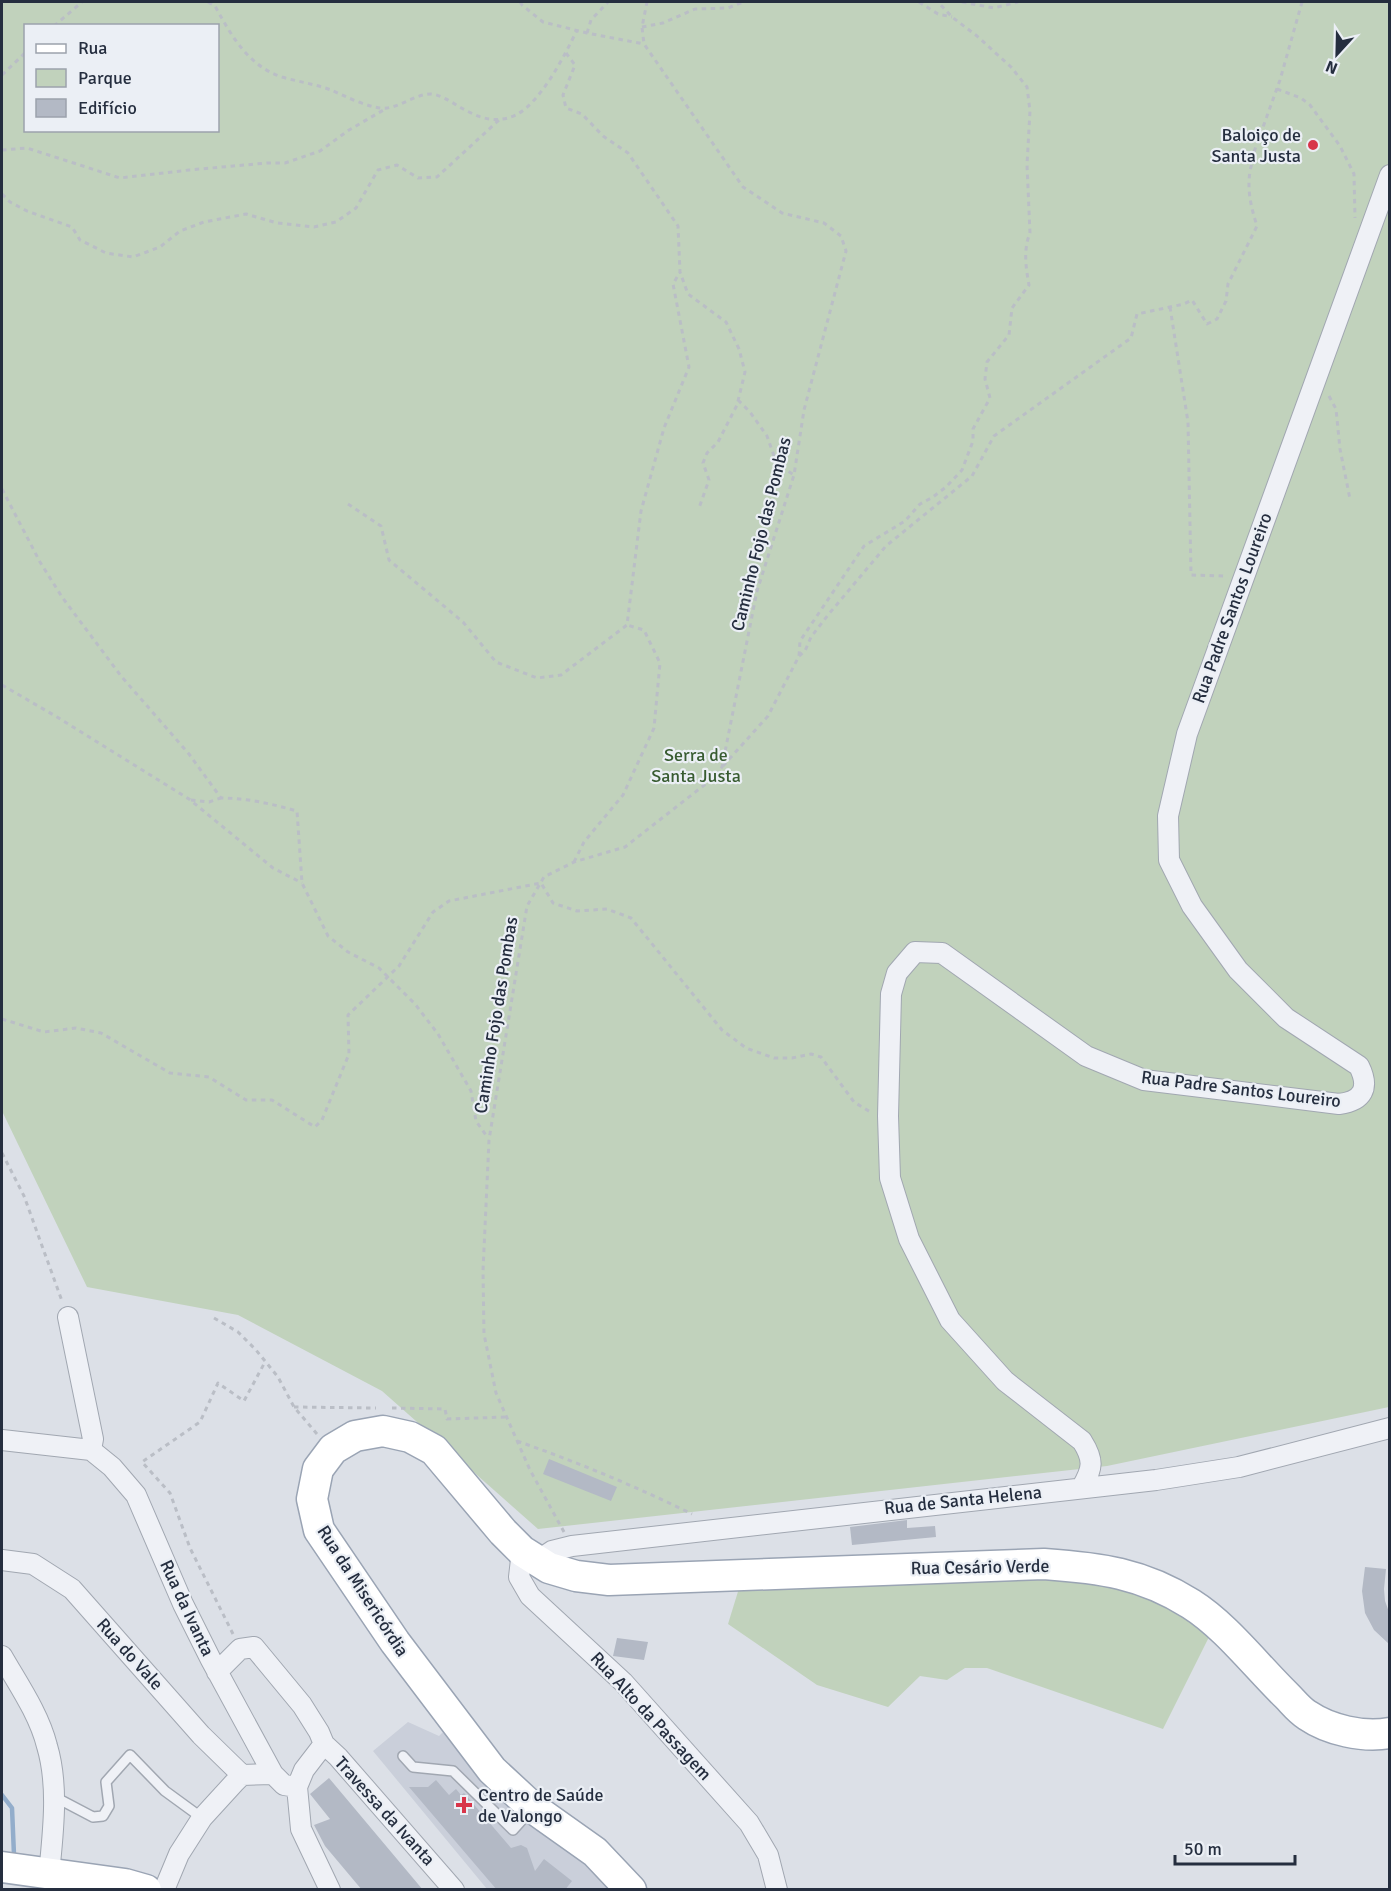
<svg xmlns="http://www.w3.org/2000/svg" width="1391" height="1891" font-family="Signika,sans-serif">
	<rect width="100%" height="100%" fill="#dce0e7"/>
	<!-- built -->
	<path fill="#cacfda" d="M 408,1722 L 439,1736 L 445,1730 L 486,1782 L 535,1828 L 581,1861 L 610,1889 L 487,1889 L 373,1751 Z"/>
	<!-- green -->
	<path fill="#c1d2bc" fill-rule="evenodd" d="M 2,2 L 1389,2 L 1389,1407 L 1107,1466 L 538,1529 L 382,1391 L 238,1315 L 87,1287 L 2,1111 ZM 26,26 L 218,26 L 218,130 L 26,130 Z
		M 1047,1573 L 1143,1588 L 1212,1631 L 1163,1729 L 987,1668 L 965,1668 L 947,1680 L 920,1676 L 888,1707 L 817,1685 L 728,1624 L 740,1585 Z"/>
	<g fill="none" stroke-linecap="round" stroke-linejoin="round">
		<!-- stream -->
		<path stroke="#93adcb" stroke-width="4.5" d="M 2,1795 L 12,1808 L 14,1855"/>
	</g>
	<!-- building -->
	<path fill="#b3b9c5" d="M 549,1459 L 617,1487 L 611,1501 L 543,1474 Z
		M 907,1520 L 907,1528 L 935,1526 L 936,1537 L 852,1545 L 850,1527 Z
		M 1365,1567 L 1386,1569 L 1384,1589 L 1385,1601 L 1389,1612 L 1389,1644 L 1374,1630 L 1365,1613 L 1362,1591 Z
		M 617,1638 L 648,1642 L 644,1660 L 613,1656 Z
		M 329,1778 L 423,1890 L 362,1890 L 325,1846 L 314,1825 L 330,1819 L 310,1794 Z
		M 436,1780 L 449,1795 L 456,1789 L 461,1795 L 464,1793 L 511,1848 L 521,1845 L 527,1848 L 535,1871 L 544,1859 L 572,1881 L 565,1890 L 497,1890 L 409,1787 L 428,1787 Z"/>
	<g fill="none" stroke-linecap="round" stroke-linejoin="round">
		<!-- lane casing -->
		<g stroke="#a1a7b1" stroke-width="12">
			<path id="lane" d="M 403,1756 L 413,1767 L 453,1771 L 513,1830 L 531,1810
				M 53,1796 L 93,1817 L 103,1816 L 109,1806 L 106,1782 L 130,1755 L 165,1791 L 202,1818"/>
		</g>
		<!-- street casing -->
		<g stroke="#a1a7b1" stroke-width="22">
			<path id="street" d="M 68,1317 L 93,1439 L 91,1450
				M 2,1440 L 91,1450 L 112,1467 L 136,1495 L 183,1604 L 211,1660 L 273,1774 L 284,1785 L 297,1787
				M 1082,1487 C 1093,1468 1094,1460 1082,1441 L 1005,1381 L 950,1320 L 909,1239 L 890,1178 L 888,1116 L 891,994 L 897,973 L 915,952 L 942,953 L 1086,1056 L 1144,1080 L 1339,1104 C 1363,1101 1370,1088 1359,1066 L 1286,1018 L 1238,970 L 1192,906 L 1169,860 L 1168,816 L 1187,734 L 1390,175
				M 522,1551 L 519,1577 L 530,1596 L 623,1682 L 749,1823 L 768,1855 L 777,1890
				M 2,1560 L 33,1564 L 72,1589 L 201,1735 L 242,1775
				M 537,1561 L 552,1551 L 572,1546 L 1156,1480 L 1239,1467 L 1390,1428
				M 2,1656 C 18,1684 39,1714 47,1746 C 59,1786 53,1833 49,1874
				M 217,1672 L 240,1649 L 254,1647 L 302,1705 L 319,1732 L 324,1744 L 338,1757 L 454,1890
				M 324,1744 L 304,1770 L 297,1787 L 301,1829 L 330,1890
				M 164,1890 L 179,1854 L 202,1818 L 234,1783 L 242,1775 L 273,1774"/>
		</g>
		<!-- primary casing -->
		<g stroke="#9aa4b4" stroke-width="33">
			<path id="primary" d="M 2,1867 L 125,1884 L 146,1890
				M 631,1890 L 595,1852 L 533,1808 L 492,1770 L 395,1642 L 319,1530 L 312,1499 L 318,1469 L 333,1449 L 355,1436 L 383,1431 L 410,1437 L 434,1450 L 503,1532 L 522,1551 L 549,1568 L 576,1576 L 609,1580 L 1044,1564 C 1100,1568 1142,1573 1191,1604 C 1226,1626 1257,1667 1287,1696 C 1293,1702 1299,1710 1307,1715 C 1329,1730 1363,1738 1390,1733"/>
		</g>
		<!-- path -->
		<path stroke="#babec6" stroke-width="3" stroke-dasharray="4.5 4.5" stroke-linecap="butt" d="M 208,2 L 215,6 C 231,35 248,66 282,77 C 299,82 315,84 331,90 C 345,96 372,110 387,108 C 402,106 416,94 431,94 C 437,94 443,98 448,100 C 470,113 490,127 516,115 C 541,102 565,55 577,30
			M 520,2 L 522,5 L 543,22 L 587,33 L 644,44
			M 919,2 L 938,14 L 952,17
			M 962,2 L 994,8 L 1018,2
			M 54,26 L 82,2
			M 642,27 L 663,23 L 695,9 L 728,8 L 743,2
			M 587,33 L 591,20 L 608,2
			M 566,53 L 575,65 L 563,95 L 566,108 L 582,114 L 603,136 L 628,153 L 678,226 L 680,272 L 688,294 L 726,322 L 739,349 L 745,372 L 737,405 L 718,442 L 707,453 L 703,463 L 709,480 L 699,508
			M 2,75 L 26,52
			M 1277,89 L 1301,98 L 1310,105 L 1340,146 L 1354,174 L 1355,218
			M 2,150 L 27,148 L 120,178 L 189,170 L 267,163 L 285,163 L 320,151 L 349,130 L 387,108
			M 2,194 L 10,202 L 27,211 L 72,227 L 80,240 L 106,253 L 133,257 L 160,247 L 180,231 L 204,222 L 246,214 L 277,223 L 314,227 L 336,222 L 356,208 L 378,170 L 397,165 L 418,178 L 437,177 L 499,120
			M 1170,307 L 1188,422 L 1191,575 L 1226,576
			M 1329,396 L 1336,409 L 1340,449 L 1350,499
			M 738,400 L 750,412 L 767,436 L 777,464 L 794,475
			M 2,489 L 40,562 L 62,597 L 121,676 L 189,754 L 221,798 C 247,798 272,804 297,811 L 302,883 L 328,936 L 348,952 L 379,968 L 415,1004 L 438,1034 L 471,1091 L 476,1121 L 488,1138
			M 348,504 L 381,526 L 389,560 L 463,622 L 496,662 L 537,678 L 561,675 L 627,625 L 641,511 L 664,428 L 689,367 L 673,284 L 680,272
			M 799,656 L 805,651 L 811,637 L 828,615 L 886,546 L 972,476 L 994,436 L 1131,338 L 1137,314 L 1184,304 L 1192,300 L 1207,324 L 1217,319 L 1226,301 L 1228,284 L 1257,226 C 1251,207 1247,191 1250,171 C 1251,164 1255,160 1254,152 L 1280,80 L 1302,2
			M 2,685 L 57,717 L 189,799 L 273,868 L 302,883
			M 723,766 L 768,716 L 799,656 L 800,641 L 864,546 L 905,521 L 920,504 L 933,497 L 946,487 L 962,470 L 973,441 L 973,429 L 990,398 L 985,379 L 987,362 L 1009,335 L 1012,308 L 1029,285 C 1026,268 1023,250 1030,233 L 1027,165 L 1030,111 L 1027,87 L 1011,67 L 977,36 L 952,17 L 938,2
			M 191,800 L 209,802 L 221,798
			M 574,862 L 584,842 L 623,795 L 654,728 L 660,663 L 644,630 L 627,625
			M 2,1019 L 44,1032 L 76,1028 L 101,1033 L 170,1073 L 209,1077 L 246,1100 L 272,1100 L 315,1127 L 322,1120 L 349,1054 L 348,1015 L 399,966 L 433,912 L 449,901 L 541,883 L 553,903 L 577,911 L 607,909 L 631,918 L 722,1030 L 746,1048 L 774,1058 L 792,1058 L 811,1054 L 821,1057 L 854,1102 L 872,1113
			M 2,1153 L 24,1196 L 62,1301
			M 214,1318 L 238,1332 L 256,1350 L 278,1377 L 294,1407 L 317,1434
			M 294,1407 L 376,1408
			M 392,1408 L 445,1409 L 447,1419 L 506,1417
			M 517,1441 C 577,1462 635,1486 692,1514
			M 564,1532 L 530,1470 L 496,1393 L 484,1334 L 483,1271 L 489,1140 L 527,906 L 544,877 L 574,862 L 625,847 L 712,779 L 722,767 L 757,591 L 794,475 L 804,410 L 846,251 L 841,236 L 824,223 L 782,213 L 743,187 L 644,44 L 642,27 L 647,2
			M 233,1634 L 190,1548 L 170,1493 L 142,1462 L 200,1422 L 218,1383 L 244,1401 L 265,1362"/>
		<!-- lane -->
		<use href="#lane" stroke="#eff1f6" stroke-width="9"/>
		<!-- street -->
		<use href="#street" stroke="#eff1f6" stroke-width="20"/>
		<!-- primary -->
		<use href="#primary" stroke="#fff" stroke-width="30"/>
	</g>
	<!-- markers -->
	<g fill="#d8354a" stroke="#ebeff5" stroke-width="2">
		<circle cx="1313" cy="145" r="6"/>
		<path d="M461 1796h6v6h6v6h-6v6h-6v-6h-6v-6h6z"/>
	</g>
	<g text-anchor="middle" stroke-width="4.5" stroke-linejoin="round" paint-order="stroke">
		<!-- poi labels -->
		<g font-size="18" fill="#252e3f" stroke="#ebeff5" text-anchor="end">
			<text x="1301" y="141">Baloiço de<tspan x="1301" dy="21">Santa Justa</tspan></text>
			<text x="478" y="1801" text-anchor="start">Centro de Saúde<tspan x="478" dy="21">de Valongo</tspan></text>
		</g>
		<!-- street labels -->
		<g font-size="18" fill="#252e3f" stroke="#ebeff5">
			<text transform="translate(761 534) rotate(-76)" y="6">Caminho Fojo das Pombas</text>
			<text transform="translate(1232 608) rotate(-70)" y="6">Rua Padre Santos Loureiro</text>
			<text transform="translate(496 1015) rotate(-81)" y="6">Caminho Fojo das Pombas</text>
			<text transform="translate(1241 1089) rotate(7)" y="6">Rua Padre Santos Loureiro</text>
			<text transform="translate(963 1500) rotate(-6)" y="6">Rua de Santa Helena</text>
			<text transform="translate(980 1567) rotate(-1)" y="6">Rua Cesário Verde</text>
			<text transform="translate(363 1591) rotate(57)" y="6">Rua da Misericórdia</text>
			<text transform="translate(187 1608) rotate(65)" y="6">Rua da Ivanta</text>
			<text transform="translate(130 1654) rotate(48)" y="6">Rua do Vale</text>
			<text transform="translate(651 1716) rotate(47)" y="6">Rua Alto da Passagem</text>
			<text transform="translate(385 1811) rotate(48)" y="6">Travessa da Ivanta</text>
		</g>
		<!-- park labels -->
		<g font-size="18" fill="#385c31" stroke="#ebeff5">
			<text x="696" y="761">Serra de<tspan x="696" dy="21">Santa Justa</tspan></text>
		</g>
	</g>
	<!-- border -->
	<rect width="1391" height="1891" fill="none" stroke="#252e3f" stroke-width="6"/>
	<!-- legend -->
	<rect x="24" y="24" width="195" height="108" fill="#ebeff5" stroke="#9ca2ac" stroke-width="1.5"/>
	<rect x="36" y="44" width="30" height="9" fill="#ffffff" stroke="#9ca2ac" stroke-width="1.5"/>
	<text x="78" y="54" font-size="18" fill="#252e3f">Rua</text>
	<rect x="36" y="69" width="30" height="18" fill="#c1d2bc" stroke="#9ca2ac" stroke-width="1.5"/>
	<text x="78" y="84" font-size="18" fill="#252e3f">Parque</text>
	<rect x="36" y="99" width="30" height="18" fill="#b3b9c5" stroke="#9ca2ac" stroke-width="1.5"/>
	<text x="78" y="114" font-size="18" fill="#252e3f">Edifício</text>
	<!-- north arrow -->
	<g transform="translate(1337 54) rotate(202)" stroke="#ebeff5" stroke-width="4.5" paint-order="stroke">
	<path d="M0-4.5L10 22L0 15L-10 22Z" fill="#252e3f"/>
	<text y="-9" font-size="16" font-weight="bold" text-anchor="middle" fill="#252e3f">N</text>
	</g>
	<!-- scale -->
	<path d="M1175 1855v9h120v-9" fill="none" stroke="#252e3f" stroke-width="3"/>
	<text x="1184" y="1855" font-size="18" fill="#252e3f" stroke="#ebeff5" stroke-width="4.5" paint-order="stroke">50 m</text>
</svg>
